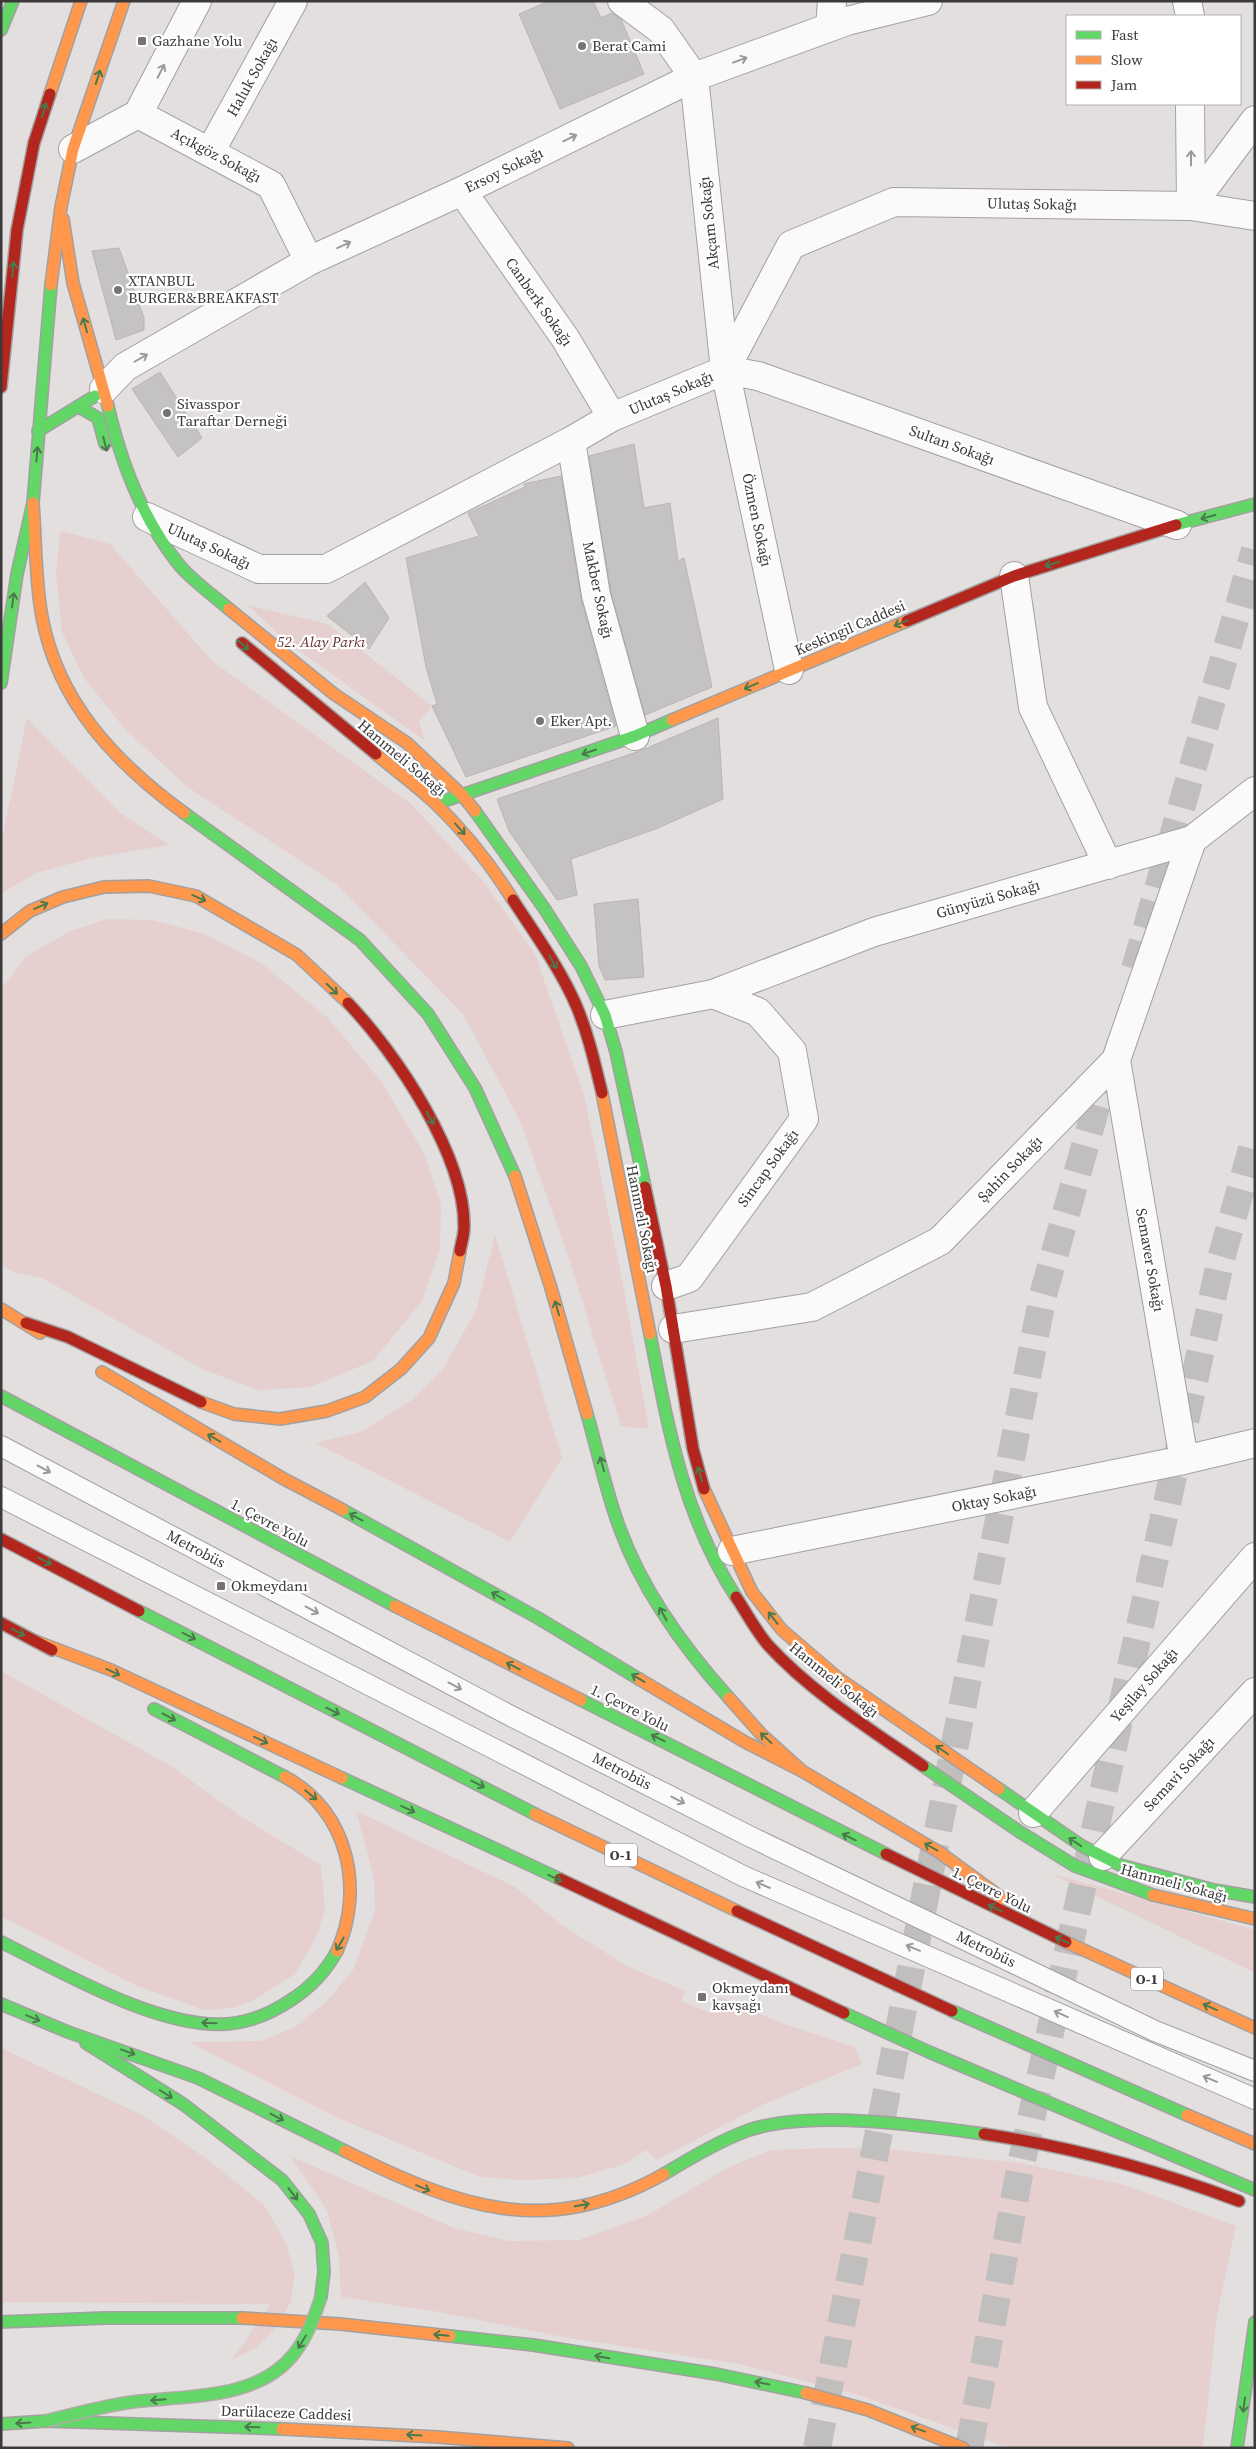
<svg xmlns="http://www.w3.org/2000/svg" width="1256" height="2449" font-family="'Source Serif 4',serif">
	<rect width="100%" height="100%" fill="#e3dfdf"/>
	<!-- green -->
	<path fill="#e5d0cf" d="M 60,531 L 110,544 L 212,661 L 411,804 L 483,881 L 535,954 L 584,1095 L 623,1284 L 649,1429 L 621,1426 L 570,1262 L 521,1123 L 463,1014 L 337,885 L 186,786 L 124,728 L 84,678 L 62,632 L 56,574 Z
		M 247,605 L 328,624 L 432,706 L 419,721 L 425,741 L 286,641 Z
		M 27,718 L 120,813 L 169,845 L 92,858 L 36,873 L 1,894 L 1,844 Z
		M 107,919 L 151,920 L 202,933 L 261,963 L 328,1018 L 381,1081 L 424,1153 L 441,1204 L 440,1249 L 422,1301 L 373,1361 L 310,1387 L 259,1390 L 204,1370 L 42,1278 L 13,1272 L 1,1264 L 1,989 L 26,957 L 68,932 Z
		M 495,1234 L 562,1458 L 510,1542 L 316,1443 L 363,1431 L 412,1400 L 443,1369 L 476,1310 Z
		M 1,1671 L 171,1766 L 240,1816 L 321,1865 L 325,1908 L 318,1934 L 295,1974 L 254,2000 L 232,2008 L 204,2010 L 135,1985 L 1,1916 Z
		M 356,1811 L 515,1887 L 562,1925 L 625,1965 L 685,1991 L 681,2001 L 711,2013 L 720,1997 L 784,2024 L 855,2047 L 862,2064 L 764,2104 L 657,2160 L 646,2150 L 625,2164 L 577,2178 L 521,2180 L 480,2177 L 338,2118 L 189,2042 L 261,2041 L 295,2027 L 327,2001 L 353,1970 L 375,1911 L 374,1878 Z
		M 1049,1873 L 1255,1930 L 1255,1973 Z
		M 1,2048 L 144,2116 L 211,2162 L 264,2205 L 286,2243 L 295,2276 L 290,2303 L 280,2324 L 257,2347 L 232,2360 L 270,2304 L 1,2302 Z
		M 832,2148 L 887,2149 L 1020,2163 L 1125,2185 L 1236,2226 L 1217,2315 L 1203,2448 L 1009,2448 L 855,2394 L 739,2364 L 563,2337 L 439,2312 L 341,2297 L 339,2257 L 327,2210 L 290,2156 L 454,2228 L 509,2241 L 579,2240 L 648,2215 L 727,2168 L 771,2150 Z"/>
	<!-- building -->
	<path fill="#c5c2c2" stroke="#b8b5b5" d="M 549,1 L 593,1 L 601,18 L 612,13 L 621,19 L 644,74 L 560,109 L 519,14 Z
		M 119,248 L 144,318 L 144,330 L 116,340 L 92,251 Z
		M 160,372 L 202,438 L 178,457 L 132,389 Z
		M 634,444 L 644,508 L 670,503 L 678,561 L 684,558 L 712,687 L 645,715 L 611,592 L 589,456 Z
		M 561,476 L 581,599 L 616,726 L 466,777 L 432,706 L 437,704 L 426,667 L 406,558 L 479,536 L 468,513 L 525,487 L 524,484 Z
		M 365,582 L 389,618 L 369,649 L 327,616 Z
		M 718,718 L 723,799 L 658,828 L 571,859 L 577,895 L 557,900 L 509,831 L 497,799 L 640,751 Z
		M 638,899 L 644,977 L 605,980 L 599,966 L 594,904 Z"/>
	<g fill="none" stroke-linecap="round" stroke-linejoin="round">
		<!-- primary-tunnel -->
		<path stroke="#c1bebe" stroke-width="28" stroke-dasharray="28 14" stroke-linecap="butt" d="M 1135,969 L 1255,550
			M 817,2448 L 1043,1295 L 1109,1061
			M 969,2448 L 1020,2169 L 1221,1259 L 1255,1138"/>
		<!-- lane casing -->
		<g stroke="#a2a0a0" stroke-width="22">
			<path id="lane" d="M 1,1446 L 507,1714 L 753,1838 L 1155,2031 L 1255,2071
				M 1,1497 L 743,1876 L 1255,2099"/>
		</g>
		<!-- street casing -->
		<g stroke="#a2a0a0" stroke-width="30">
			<path id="street" d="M 622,1 L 661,30 L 694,77 L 725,370 L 789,670
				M 1187,1 L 1190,16
				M 830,27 L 832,1
				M 1190,104 L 1191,206
				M 138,114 L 271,185 L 309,261
				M 73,149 L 138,114 L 197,1
				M 210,152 L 293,1
				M 462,191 L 565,338 L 612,417
				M 1191,206 L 1255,120
				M 725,370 L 758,376 L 1177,525
				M 104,389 L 125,367 L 309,261 L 462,191 L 694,77 L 847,21 L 928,1
				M 571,441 L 596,595 L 635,736
				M 147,517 L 259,569 L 326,569 L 571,441 L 612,417 L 725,370 L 791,245 L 894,202 L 1191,206 L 1255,216
				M 1014,576 L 1033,707 L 1108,865
				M 713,994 L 874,932 L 1192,840 L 1255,791
				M 605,1015 L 713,994 L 758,1012 L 792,1051 L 804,1119 L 689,1278 L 666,1286
				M 1116,1060 L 1184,1460
				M 673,1329 L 812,1307 L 940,1241 L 1116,1060 L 1192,840
				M 732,1551 L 1184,1460 L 1255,1443
				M 1033,1813 L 1255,1557
				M 1103,1856 L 1255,1692"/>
		</g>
		<!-- fast casing -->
		<g stroke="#a2a0a0" stroke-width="14">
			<path id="fast" d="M 1,30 L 13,1
				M 108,406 C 121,463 143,520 180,566 C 194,582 214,596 229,609
				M 79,407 L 98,418 L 105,444
				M 38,431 L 95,396
				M 1176,525 L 1255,504
				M 1,683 L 17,574 L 33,503 L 51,285
				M 447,800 L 635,736 L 672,720
				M 475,811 L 544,908 L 581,966 L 605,1015 L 616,1052 L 645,1187
				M 184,813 L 360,940 L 428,1014 L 475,1088 L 515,1176
				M 650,1334 C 668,1427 683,1515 736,1597
				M 1,1396 L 395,1606
				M 587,1414 C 598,1452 606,1492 620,1529 C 643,1592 684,1648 729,1698
				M 343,1510 L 538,1618 L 639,1679
				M 139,1611 L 535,1814
				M 581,1700 L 886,1854
				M 154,1709 L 285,1777
				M 923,1766 L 1020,1832 L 1075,1866 L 1153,1895
				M 342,1778 L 560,1879
				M 999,1789 L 1082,1846 L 1120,1865 L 1214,1890 L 1255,1897
				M 1,1942 C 62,1972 159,2029 227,2024 C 250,2022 272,2013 291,2000 C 310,1988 326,1971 337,1951
				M 1,2004 L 68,2032 L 198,2078 L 345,2151
				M 952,2011 L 1187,2115
				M 844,2013 L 929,2052 L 1255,2190
				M 86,2043 L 183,2104 L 282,2180 L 309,2214 L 322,2243 L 324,2272 L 321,2297
				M 664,2174 C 691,2158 719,2141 749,2130 C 810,2110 920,2125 984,2134
				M 1,2322 L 106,2318 L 242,2318
				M 450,2336 L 533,2345 L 716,2374 L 806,2393
				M 1,2424 L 46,2421 L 282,2429
				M 1237,2448 L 1255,2322"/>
		</g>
		<!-- slow casing -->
		<g stroke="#a2a0a0" stroke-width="14">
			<path id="slow" d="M 50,94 L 81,1
				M 63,219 L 73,283 L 108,406
				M 51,285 L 61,207 L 73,149 L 124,1
				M 33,503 C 36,540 35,580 42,617 C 58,703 116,763 184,813
				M 229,609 L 334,694 L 407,743 L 462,795 L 475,811
				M 672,720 L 907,621
				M 376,754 C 395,770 417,786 435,803 C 465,832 491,865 513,900
				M 1,934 L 30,911 L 63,897 L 104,887 L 149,886 L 196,896 L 297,955 L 348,1003
				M 602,1093 L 650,1334
				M 515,1176 L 551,1288 L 587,1414
				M 1,1309 L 40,1333
				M 102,1372 L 284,1479 L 343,1510
				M 201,1402 L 234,1414 L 280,1419 L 327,1411 L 365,1397 L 401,1369 L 429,1338 L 454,1283 L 460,1251
				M 704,1489 L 752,1592 L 782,1630 L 838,1678 L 999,1789
				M 395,1606 L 581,1700
				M 35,1641 L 111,1670 L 342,1778
				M 639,1679 L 745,1742 L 802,1771 L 939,1852 L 1003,1899
				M 729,1698 L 761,1734 L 802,1771
				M 285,1777 C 348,1810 365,1889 337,1951
				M 535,1814 L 737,1911
				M 1153,1895 L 1255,1919
				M 1066,1942 L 1255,2028
				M 1187,2115 L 1255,2144
				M 345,2151 C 458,2207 546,2240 664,2174
				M 242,2318 L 340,2324 L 450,2336
				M 806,2393 L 868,2410 L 963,2448
				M 282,2429 L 438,2437 L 568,2448"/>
		</g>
		<!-- jam casing -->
		<g stroke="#a2a0a0" stroke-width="14">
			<path id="jam" d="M 1,387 L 17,230 L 34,143 L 50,94
				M 907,621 L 1014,576 L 1176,525
				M 242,643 L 376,754
				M 513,900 C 535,934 560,968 576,1005 C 588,1033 595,1064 602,1093
				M 348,1003 C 396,1053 466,1157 464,1228 C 464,1236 461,1244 460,1251
				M 645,1187 L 666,1286 L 693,1449 L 704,1489
				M 26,1323 L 68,1337 L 201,1402
				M 1,1539 L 139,1611
				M 736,1597 C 746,1612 756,1631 768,1645 C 812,1693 870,1729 923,1766
				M 1,1623 L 52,1650
				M 886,1854 L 1066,1942
				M 560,1879 L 844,2013
				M 737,1911 L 952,2011
				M 984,2134 C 1072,2147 1156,2170 1239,2201"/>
		</g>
		<!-- lane -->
		<use href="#lane" stroke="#fbfafa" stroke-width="20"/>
		<!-- street -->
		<use href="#street" stroke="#fbfafa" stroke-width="28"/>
		<!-- fast -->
		<use href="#fast" stroke="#63d668" stroke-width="11"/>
		<!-- slow -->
		<use href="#slow" stroke="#ff974d" stroke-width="11"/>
		<!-- jam -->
		<use href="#jam" stroke="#b3261e" stroke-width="11"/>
		<!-- fast-bridge casing -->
		<g stroke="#b4aaaa" stroke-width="14" stroke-linecap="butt">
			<path id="fast-bridge" d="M 46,2421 C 74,2414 103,2406 132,2402 C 184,2395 256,2401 293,2355 C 307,2338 314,2318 321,2297"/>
		</g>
		<!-- fast-bridge -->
		<use href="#fast-bridge" stroke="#63d668" stroke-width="11"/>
	</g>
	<!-- one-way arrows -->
	<defs><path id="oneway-shaft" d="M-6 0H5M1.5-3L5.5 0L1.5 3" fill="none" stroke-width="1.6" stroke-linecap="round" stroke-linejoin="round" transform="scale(1.25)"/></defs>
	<g stroke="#9b9a9a">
		<use href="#oneway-shaft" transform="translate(740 60) rotate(-20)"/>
		<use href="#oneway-shaft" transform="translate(161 71) rotate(-63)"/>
		<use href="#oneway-shaft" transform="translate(570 138) rotate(-26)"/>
		<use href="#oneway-shaft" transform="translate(1191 158) rotate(-90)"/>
		<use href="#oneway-shaft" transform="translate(344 245) rotate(-25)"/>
		<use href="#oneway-shaft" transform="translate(141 358) rotate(-30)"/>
		<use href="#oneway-shaft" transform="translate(44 1469) rotate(28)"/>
		<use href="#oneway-shaft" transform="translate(312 1610) rotate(28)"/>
		<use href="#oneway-shaft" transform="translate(455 1686) rotate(28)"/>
		<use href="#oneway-shaft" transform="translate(678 1800) rotate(27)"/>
		<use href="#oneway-shaft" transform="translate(763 1885) rotate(-157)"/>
		<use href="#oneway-shaft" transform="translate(913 1948) rotate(-157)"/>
		<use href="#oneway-shaft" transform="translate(1061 2014) rotate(-156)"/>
		<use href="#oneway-shaft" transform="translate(1210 2079) rotate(-157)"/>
	</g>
	<g stroke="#4b784c">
		<use href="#oneway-shaft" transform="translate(98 77) rotate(-72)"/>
		<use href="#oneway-shaft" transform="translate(44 110) rotate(-73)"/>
		<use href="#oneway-shaft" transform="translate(13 269) rotate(-84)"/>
		<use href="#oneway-shaft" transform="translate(85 325) rotate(-106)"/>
		<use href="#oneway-shaft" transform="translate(105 444) rotate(76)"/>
		<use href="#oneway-shaft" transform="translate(37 454) rotate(-85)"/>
		<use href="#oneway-shaft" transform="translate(1208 517) rotate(165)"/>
		<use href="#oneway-shaft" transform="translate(1052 564) rotate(162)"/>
		<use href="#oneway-shaft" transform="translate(13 600) rotate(-82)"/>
		<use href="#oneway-shaft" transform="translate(901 623) rotate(157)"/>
		<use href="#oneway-shaft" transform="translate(243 645) rotate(41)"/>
		<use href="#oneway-shaft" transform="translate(751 686) rotate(157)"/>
		<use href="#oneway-shaft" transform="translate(589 752) rotate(161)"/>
		<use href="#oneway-shaft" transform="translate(460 829) rotate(48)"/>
		<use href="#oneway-shaft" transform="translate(199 898) rotate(24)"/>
		<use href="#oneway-shaft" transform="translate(41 906) rotate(-23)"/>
		<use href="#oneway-shaft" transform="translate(553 962) rotate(61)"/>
		<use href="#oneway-shaft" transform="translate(332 989) rotate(44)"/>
		<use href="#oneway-shaft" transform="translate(430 1118) rotate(60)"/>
		<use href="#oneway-shaft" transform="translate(557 1308) rotate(-106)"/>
		<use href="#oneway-shaft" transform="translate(214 1438) rotate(-150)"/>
		<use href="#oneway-shaft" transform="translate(602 1464) rotate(-106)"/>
		<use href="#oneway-shaft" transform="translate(700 1474) rotate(-105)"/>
		<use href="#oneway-shaft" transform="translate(356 1517) rotate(-152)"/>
		<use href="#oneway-shaft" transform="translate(45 1561) rotate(27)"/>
		<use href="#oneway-shaft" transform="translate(498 1596) rotate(-150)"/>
		<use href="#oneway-shaft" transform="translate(663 1614) rotate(-119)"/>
		<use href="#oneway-shaft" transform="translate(773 1618) rotate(-128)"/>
		<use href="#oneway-shaft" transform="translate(18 1632) rotate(28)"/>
		<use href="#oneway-shaft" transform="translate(189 1636) rotate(27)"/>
		<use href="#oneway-shaft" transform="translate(513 1666) rotate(-153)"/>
		<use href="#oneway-shaft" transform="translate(113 1672) rotate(24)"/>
		<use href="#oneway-shaft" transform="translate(638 1678) rotate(-149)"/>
		<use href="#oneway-shaft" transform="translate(333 1711) rotate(27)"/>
		<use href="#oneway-shaft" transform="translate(169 1717) rotate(28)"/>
		<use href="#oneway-shaft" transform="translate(658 1738) rotate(-153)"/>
		<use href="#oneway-shaft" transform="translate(766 1738) rotate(-137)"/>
		<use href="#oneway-shaft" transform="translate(261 1740) rotate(25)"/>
		<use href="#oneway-shaft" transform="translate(942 1750) rotate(-145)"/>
		<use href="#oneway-shaft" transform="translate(478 1784) rotate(27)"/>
		<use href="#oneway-shaft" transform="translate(311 1795) rotate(39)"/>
		<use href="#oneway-shaft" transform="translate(408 1809) rotate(25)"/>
		<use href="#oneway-shaft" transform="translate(849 1837) rotate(-154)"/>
		<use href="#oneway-shaft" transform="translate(1075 1842) rotate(-146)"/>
		<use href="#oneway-shaft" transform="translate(931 1847) rotate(-151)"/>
		<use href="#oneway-shaft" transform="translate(555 1878) rotate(25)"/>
		<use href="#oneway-shaft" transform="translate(995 1908) rotate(-154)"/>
		<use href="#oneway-shaft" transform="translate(1062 1940) rotate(-156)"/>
		<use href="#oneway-shaft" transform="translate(340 1944) rotate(120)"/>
		<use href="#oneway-shaft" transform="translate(1210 2007) rotate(-156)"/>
		<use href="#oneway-shaft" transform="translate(33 2018) rotate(22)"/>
		<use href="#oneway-shaft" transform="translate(209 2023) rotate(-178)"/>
		<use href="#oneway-shaft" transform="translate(128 2052) rotate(20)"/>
		<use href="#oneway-shaft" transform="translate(166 2094) rotate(32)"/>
		<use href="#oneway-shaft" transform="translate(277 2117) rotate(27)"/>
		<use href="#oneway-shaft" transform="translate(423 2188) rotate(23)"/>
		<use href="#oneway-shaft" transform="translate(293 2194) rotate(52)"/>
		<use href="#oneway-shaft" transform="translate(582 2205) rotate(-10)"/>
		<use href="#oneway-shaft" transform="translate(441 2335) rotate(-174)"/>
		<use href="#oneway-shaft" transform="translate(302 2342) rotate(121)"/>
		<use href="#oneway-shaft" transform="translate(602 2357) rotate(-170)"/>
		<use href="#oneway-shaft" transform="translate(762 2383) rotate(-169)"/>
		<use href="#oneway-shaft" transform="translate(158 2400) rotate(175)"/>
		<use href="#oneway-shaft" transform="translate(1244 2405) rotate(97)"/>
		<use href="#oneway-shaft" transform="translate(23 2423) rotate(176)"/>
		<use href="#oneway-shaft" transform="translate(252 2427) rotate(-178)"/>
		<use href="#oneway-shaft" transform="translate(918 2429) rotate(-160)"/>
		<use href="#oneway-shaft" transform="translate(414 2435) rotate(-177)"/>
	</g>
	<!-- markers -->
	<g fill="#767373" stroke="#fff" stroke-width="2">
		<rect x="137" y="36" width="10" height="10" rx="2.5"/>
		<circle cx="582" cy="46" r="5"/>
		<circle cx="118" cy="290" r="5"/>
		<circle cx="167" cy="413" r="5"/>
		<circle cx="540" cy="721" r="5"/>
		<rect x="216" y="1581" width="10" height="10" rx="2.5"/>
		<rect x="697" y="1992" width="10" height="10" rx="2.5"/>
	</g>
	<g text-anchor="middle" stroke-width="4.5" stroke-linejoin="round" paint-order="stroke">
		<!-- shield labels -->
		<g fill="#fff" stroke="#767474" stroke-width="1">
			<rect x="605" y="1843.5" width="32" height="23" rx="4"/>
			<rect x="1131" y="1967.5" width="32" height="23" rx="4"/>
		</g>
		<g font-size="14" font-weight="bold" fill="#3b3939">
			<text x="621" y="1860">O-1</text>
			<text x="1147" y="1984">O-1</text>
		</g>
		<!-- poi labels -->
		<g font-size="15" fill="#3b3939" stroke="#fff" text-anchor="start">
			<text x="152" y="46">Gazhane Yolu</text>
			<text x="592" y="51">Berat Cami</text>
			<text x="128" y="286">XTANBUL<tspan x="128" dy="17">BURGER&amp;BREAKFAST</tspan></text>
			<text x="177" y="409">Sivasspor<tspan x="177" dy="17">Taraftar Derneği</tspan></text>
			<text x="550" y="726">Eker Apt.</text>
			<text x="231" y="1591">Okmeydanı</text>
			<text x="712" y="1993">Okmeydanı<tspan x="712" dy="17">kavşağı</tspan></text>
		</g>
		<!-- street labels -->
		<g font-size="15" fill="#3b3939" stroke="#fff">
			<text transform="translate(252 77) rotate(-61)" y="5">Haluk Sokağı</text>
			<text transform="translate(216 155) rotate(28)" y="5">Açıkgöz Sokağı</text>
			<text transform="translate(504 170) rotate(-26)" y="5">Ersoy Sokağı</text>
			<text transform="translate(1032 204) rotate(1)" y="5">Ulutaş Sokağı</text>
			<text transform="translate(709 223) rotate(-96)" y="5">Akçam Sokağı</text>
			<text transform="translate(539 302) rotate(55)" y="5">Canberk Sokağı</text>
			<text transform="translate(671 393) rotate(-23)" y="5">Ulutaş Sokağı</text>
			<text transform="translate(952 445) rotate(20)" y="5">Sultan Sokağı</text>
			<text transform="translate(757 520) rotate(78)" y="5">Özmen Sokağı</text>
			<text transform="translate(209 546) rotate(25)" y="5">Ulutaş Sokağı</text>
			<text transform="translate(598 590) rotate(78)" y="5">Makber Sokağı</text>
			<text transform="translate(850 628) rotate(-23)" y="5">Keskingil Caddesi</text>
			<text transform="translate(402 758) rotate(40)" y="5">Hanımeli Sokağı</text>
			<text transform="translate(988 899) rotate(-16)" y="5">Günyüzü Sokağı</text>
			<text transform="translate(768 1168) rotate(-54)" y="5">Sincap Sokağı</text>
			<text transform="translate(1010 1169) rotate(-46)" y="5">Şahin Sokağı</text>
			<text transform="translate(642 1219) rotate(79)" y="5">Hanımeli Sokağı</text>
			<text transform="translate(1150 1260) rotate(80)" y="5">Semaver Sokağı</text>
			<text transform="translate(994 1499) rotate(-11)" y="5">Oktay Sokağı</text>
			<text transform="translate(270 1523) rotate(28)" y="5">1. Çevre Yolu</text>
			<text transform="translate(196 1549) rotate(28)" y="5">Metrobüs</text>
			<text transform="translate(834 1680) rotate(39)" y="5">Hanımeli Sokağı</text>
			<text transform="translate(1144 1685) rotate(-49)" y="5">Yeşilay Sokağı</text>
			<text transform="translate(630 1708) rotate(27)" y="5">1. Çevre Yolu</text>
			<text transform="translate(622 1771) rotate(27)" y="5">Metrobüs</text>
			<text transform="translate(1179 1774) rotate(-47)" y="5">Semavi Sokağı</text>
			<text transform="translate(1174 1883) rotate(15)" y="5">Hanımeli Sokağı</text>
			<text transform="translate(992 1890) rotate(26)" y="5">1. Çevre Yolu</text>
			<text transform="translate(986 1949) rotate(26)" y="5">Metrobüs</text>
			<text transform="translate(286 2413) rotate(2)" y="5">Darülaceze Caddesi</text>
		</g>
		<!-- park labels -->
		<g font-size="15" font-style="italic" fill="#673032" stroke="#fff">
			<text x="321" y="647">52. Alay Parkı</text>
		</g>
	</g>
	<!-- border -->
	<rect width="1256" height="2449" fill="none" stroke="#3b3939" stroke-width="5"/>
	<!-- legend -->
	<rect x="1066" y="15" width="175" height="90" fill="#ffffff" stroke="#b1b0b0"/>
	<rect x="1076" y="31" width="25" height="8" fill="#63d668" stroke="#b1b0b0"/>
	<text x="1111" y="40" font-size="15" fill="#3b3939">Fast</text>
	<rect x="1076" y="56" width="25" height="8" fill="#ff974d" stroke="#b1b0b0"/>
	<text x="1111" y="65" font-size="15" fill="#3b3939">Slow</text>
	<rect x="1076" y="81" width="25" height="8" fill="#b3261e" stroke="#b1b0b0"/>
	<text x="1111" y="90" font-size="15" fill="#3b3939">Jam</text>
</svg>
